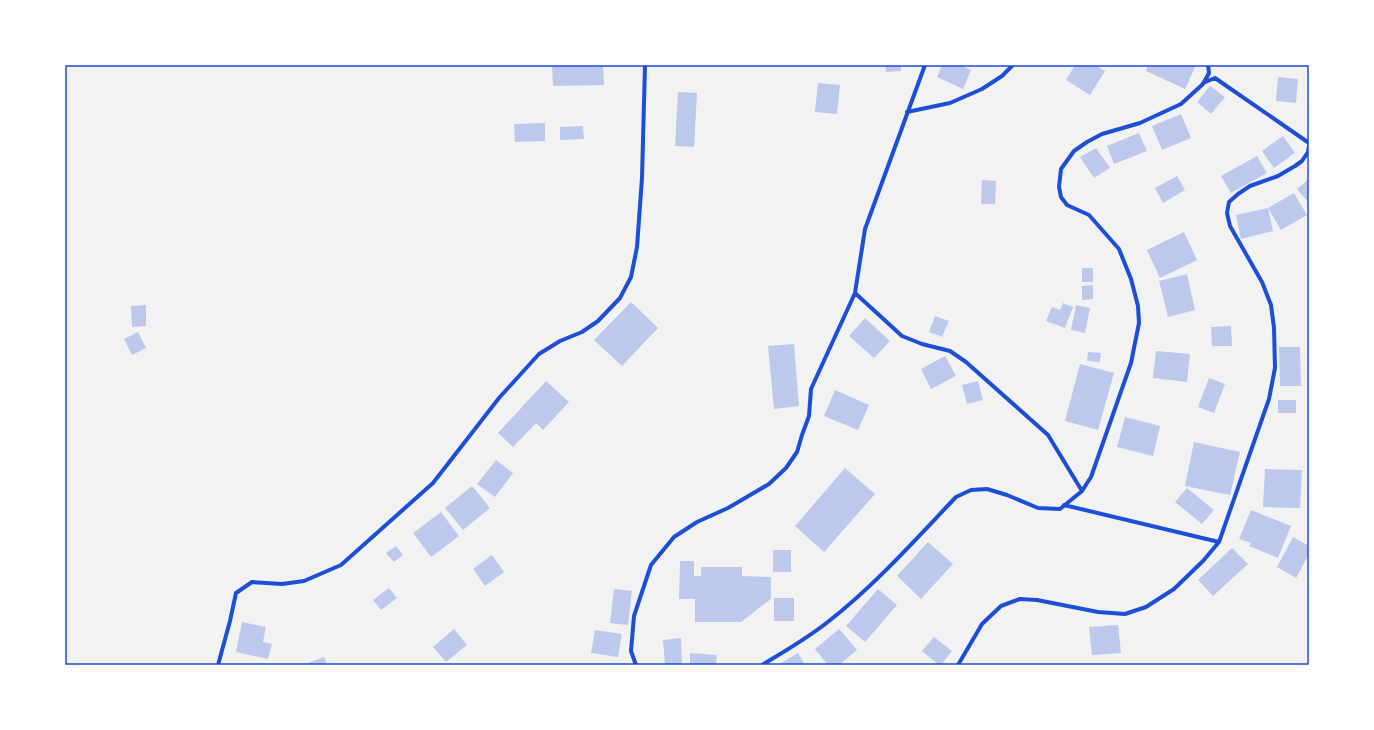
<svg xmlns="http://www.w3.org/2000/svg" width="1374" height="730" font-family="'Zilla Slab',serif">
	<rect width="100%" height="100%" fill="#f2f2f2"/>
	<!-- building -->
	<path fill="#bdc9ec" d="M 552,65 L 603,65 L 604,85 L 553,86 Z
		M 885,65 L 900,65 L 901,71 L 886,72 Z
		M 942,65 L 961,65 L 971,70 L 963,89 L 937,77 Z
		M 1075,65 L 1095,65 L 1105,71 L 1090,95 L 1066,80 Z
		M 1148,65 L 1196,65 L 1185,89 L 1146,71 Z
		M 1278,77 L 1298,79 L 1296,103 L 1276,101 Z
		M 818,83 L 840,85 L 837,114 L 815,112 Z
		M 1210,86 L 1225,97 L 1211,114 L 1197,102 Z
		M 678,92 L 697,93 L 694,147 L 675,146 Z
		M 1181,114 L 1191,138 L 1162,150 L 1152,126 Z
		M 545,123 L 545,141 L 515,142 L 514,124 Z
		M 583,126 L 584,139 L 560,140 L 560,127 Z
		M 1139,133 L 1147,151 L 1114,164 L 1107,146 Z
		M 1283,136 L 1295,153 L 1274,168 L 1262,151 Z
		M 1096,148 L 1110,168 L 1094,178 L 1080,157 Z
		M 1257,156 L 1267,173 L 1231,193 L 1221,176 Z
		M 1177,176 L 1185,190 L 1163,203 L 1155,188 Z
		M 1309,179 L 1309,203 L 1297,189 Z
		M 982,180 L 996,181 L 995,204 L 981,204 Z
		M 1294,193 L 1307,215 L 1281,230 L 1268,208 Z
		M 1268,208 L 1273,231 L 1241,239 L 1236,215 Z
		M 1184,232 L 1197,260 L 1160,278 L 1147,250 Z
		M 1082,268 L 1093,268 L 1093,282 L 1082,282 Z
		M 1187,274 L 1195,310 L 1168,317 L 1159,281 Z
		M 1093,285 L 1093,299 L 1082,300 L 1082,286 Z
		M 631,302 L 658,328 L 622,366 L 594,340 Z
		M 1063,303 L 1073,307 L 1065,328 L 1046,321 L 1052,307 L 1060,310 Z
		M 146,305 L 146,326 L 132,327 L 131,306 Z
		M 1076,305 L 1090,308 L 1085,333 L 1071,330 Z
		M 935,316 L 949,321 L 942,337 L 929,332 Z
		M 865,318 L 890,341 L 874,358 L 849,336 Z
		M 1231,326 L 1232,346 L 1212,346 L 1211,327 Z
		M 138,332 L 146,348 L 132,355 L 124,339 Z
		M 794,344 L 799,406 L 774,409 L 768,346 Z
		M 1279,347 L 1300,347 L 1301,386 L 1280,386 Z
		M 1156,351 L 1190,354 L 1187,382 L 1153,378 Z
		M 1088,352 L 1101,353 L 1100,362 L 1087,361 Z
		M 945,356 L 956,376 L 931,389 L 921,369 Z
		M 1080,364 L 1114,373 L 1098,430 L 1065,421 Z
		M 1209,378 L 1225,384 L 1214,413 L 1198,407 Z
		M 546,381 L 569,402 L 543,430 L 536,423 L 513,447 L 498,433 Z
		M 978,381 L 983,400 L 967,404 L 962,385 Z
		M 835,390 L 869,405 L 858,430 L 824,416 Z
		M 1278,400 L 1296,400 L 1296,413 L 1278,413 Z
		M 1125,417 L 1160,426 L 1153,456 L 1117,447 Z
		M 1194,442 L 1240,452 L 1230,495 L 1185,486 Z
		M 496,460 L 513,473 L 495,497 L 477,484 Z
		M 845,468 L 875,494 L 824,552 L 795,526 Z
		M 1265,469 L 1302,470 L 1300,508 L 1263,507 Z
		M 472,486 L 490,508 L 463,530 L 445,508 Z
		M 1187,488 L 1214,510 L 1202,524 L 1175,502 Z
		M 1251,510 L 1291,526 L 1278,558 L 1249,546 L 1251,543 L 1239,539 Z
		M 441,512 L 459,536 L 431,557 L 413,533 Z
		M 1293,537 L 1309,546 L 1309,554 L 1296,578 L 1277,567 Z
		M 928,542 L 953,564 L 921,599 L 897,576 Z
		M 396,546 L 403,555 L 394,562 L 386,553 Z
		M 1232,548 L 1248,564 L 1213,596 L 1198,580 Z
		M 773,550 L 791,550 L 791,572 L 773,572 Z
		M 492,555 L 504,572 L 485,586 L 473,569 Z
		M 680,561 L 694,561 L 694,576 L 701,576 L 701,567 L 742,567 L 742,576 L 771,577 L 771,599 L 741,622 L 695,622 L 695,599 L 679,599 Z
		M 389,588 L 397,598 L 381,610 L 373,600 Z
		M 614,589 L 632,591 L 628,625 L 610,623 Z
		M 878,589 L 897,605 L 865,642 L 846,626 Z
		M 774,598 L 794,598 L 794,621 L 774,621 Z
		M 242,622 L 266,627 L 263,642 L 272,644 L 268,659 L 236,652 Z
		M 1118,625 L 1121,653 L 1092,655 L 1089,627 Z
		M 454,629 L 467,645 L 446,662 L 433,647 Z
		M 839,629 L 857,650 L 839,665 L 828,665 L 815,649 Z
		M 595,630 L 622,634 L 618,657 L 591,653 Z
		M 934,637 L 952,651 L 941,665 L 939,665 L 922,651 Z
		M 681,638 L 682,665 L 665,665 L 663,640 Z
		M 690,653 L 717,655 L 716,665 L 690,665 Z
		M 798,653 L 805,665 L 778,665 Z
		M 324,657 L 327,665 L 309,665 L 308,663 Z"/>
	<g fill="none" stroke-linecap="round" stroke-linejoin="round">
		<!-- minor -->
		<path stroke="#1d4ed8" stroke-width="4" d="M 1203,83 L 1215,78 L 1309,143
			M 907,112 L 950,103 L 982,89 L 1002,76 L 1013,65
			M 855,293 L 902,336 L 922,344 L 950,351 L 966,362 L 1048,435 L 1082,491
			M 1064,505 L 1219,542
			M 218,665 L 230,621 L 236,593 L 252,582 L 282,584 L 304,581 L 341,565 L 433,483 L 499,398 L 539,354 L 560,341 L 582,332 L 598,321 L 620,298 L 631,277 L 637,247 L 642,178 L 645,65
			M 636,665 L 631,651 L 634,616 L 651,565 L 674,537 L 697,522 L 728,508 L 769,484 L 786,468 L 797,452 L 802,435 L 809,416 L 811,389 L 855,293 L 865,229 L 925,65
			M 762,665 C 785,651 808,638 829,621 C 875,585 915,540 956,497 L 971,490 L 987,489 L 1007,495 L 1038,508 L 1060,509 L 1082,491 L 1091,477 L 1131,363 L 1139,323 L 1138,306 L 1131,279 L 1119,249 L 1089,215 L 1067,205 L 1061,197 L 1059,187 L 1061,169 L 1074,151 L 1087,142 L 1102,134 L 1140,123 L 1181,104 L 1203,84 L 1209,73 L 1208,65
			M 958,665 L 982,624 L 1001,606 L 1020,599 L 1037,600 L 1098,612 L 1125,614 L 1146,607 L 1174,589 L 1203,561 L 1219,542 L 1269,399 L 1275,368 L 1274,328 L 1271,305 L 1262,282 L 1230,226 L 1227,213 L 1229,202 L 1238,194 L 1250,186 L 1278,176 L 1295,166 L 1302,161 L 1308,152 L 1309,146"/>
	</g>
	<!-- border -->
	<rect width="1374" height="730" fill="none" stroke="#ffffff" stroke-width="132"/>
	<rect x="66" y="66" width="1242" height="598" fill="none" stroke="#1d4ed8" stroke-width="1.5"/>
</svg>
